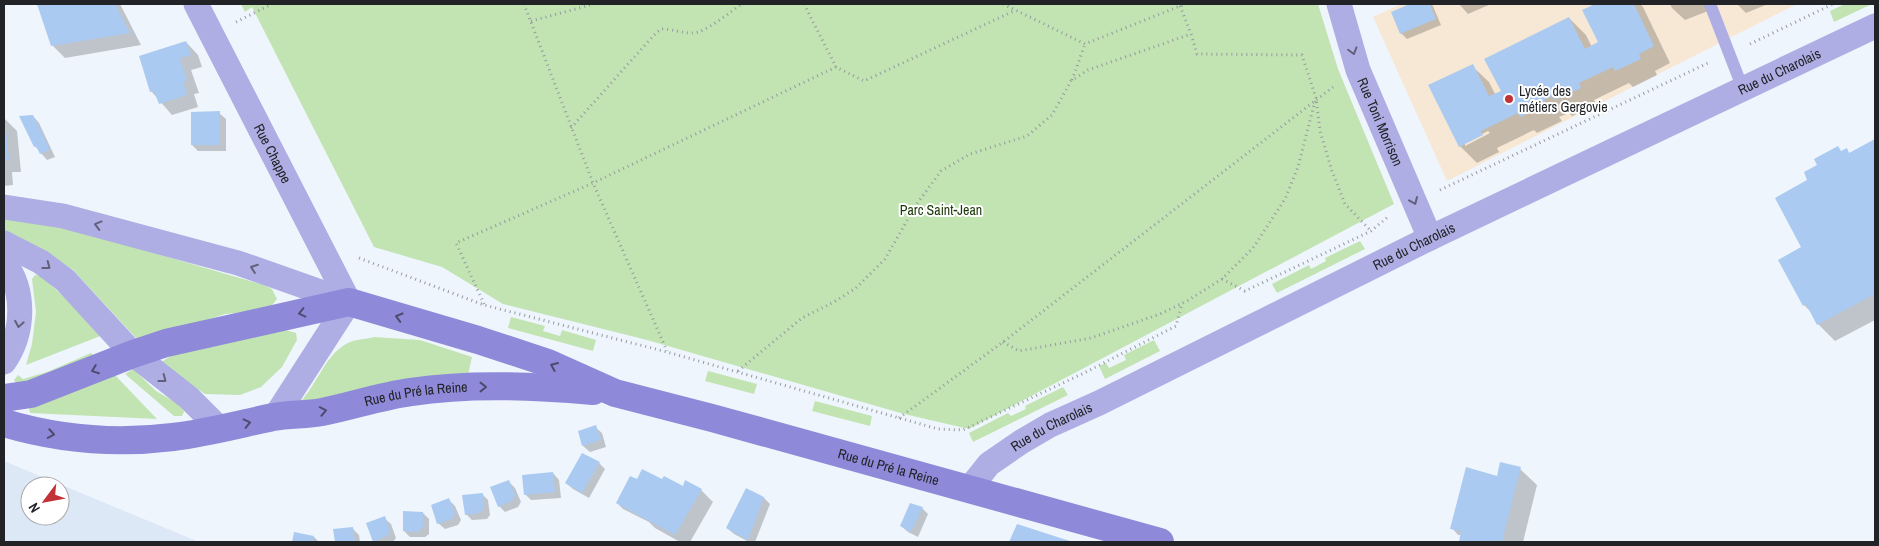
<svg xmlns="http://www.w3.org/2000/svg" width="1879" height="546" font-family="'Archivo Narrow',sans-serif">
	<rect width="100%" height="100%" fill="#eff5fd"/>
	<!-- built -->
	<path fill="#dde8f6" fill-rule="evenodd" d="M 4,461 L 199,542 L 4,542 ZM 30,486 L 60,486 L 60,516 L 30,516 Z"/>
	<!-- education -->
	<path fill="#f7e8d5" d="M 1401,4 L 1797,4 L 1447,181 L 1373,17 Z"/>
	<!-- green -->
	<path fill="#c2e4b3" d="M 241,4 L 1318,4 L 1338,69 L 1394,204 L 969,429 L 904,414 L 647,340 L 503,304 L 442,267 L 374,247 L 252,7 L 245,12 Z
		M 1845,4 L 1872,4 L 1834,22 L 1830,11 Z
		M 4,218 L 75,230 L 264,285 L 272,289 L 277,299 L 268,310 L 225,314 L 142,341 L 135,337 L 73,270 L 42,249 L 4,230 Z
		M 1360,241 L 1365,249 L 1277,293 L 1272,284 L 1309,265 L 1311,269 L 1326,261 L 1325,258 Z
		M 35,275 L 42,276 L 103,335 L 26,365 L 32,344 L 36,312 L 32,279 Z
		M 511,317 L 545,326 L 543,331 L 560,336 L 562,330 L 596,340 L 593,351 L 508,328 Z
		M 286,330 L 296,333 L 297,340 L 282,367 L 261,387 L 240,395 L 205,394 L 165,368 L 161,362 L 181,350 Z
		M 374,337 L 420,340 L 472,357 L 468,375 L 300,402 C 318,384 325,353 350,342 C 357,339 367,339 374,337 Z
		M 1154,340 L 1160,351 L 1105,379 L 1099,366 L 1106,363 L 1109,368 L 1126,360 L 1124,355 Z
		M 91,353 L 97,358 L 18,386 L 14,380 L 18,375 L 23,379 L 47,372 Z
		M 133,369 L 156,391 L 182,406 L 184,412 L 182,416 L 174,416 L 125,374 Z
		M 708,371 L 757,384 L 754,394 L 705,381 Z
		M 114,374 L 157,419 L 30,413 L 29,408 Z
		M 1063,387 L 1068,395 L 973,442 L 969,433 L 1008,413 L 1011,416 L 1026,409 L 1025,406 Z
		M 815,401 L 872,416 L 870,426 L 812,411 Z"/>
	<!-- shadow -->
	<path fill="#0003" fill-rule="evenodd" d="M 36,4 L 120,4 L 141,45 L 65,58 L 53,46 L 39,7 Z
		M 1414,4 L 1432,4 L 1441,25 L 1407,39 L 1401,33 L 1392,13 Z
		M 1459,4 L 1491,4 L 1468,14 Z
		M 1598,4 L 1640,4 L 1643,7 L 1670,63 L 1655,71 L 1657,75 L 1633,87 L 1629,83 L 1594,100 L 1596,105 L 1572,116 L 1569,113 L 1559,117 L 1562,121 L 1537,133 L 1534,130 L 1497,148 L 1499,152 L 1477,163 L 1460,146 L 1472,66 L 1489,82 L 1495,94 L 1502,91 L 1569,18 L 1586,35 L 1592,47 L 1599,43 L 1584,10 ZM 1488,131 L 1490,133 L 1465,146 L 1465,143 Z
		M 1670,4 L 1705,4 L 1708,11 L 1685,20 L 1672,8 Z
		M 1737,4 L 1768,4 L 1746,13 Z
		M 186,42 L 198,55 L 202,67 L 191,70 L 199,93 L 194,94 L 198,107 L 172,115 L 151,91 Z
		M 219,113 L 226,119 L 226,151 L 198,151 L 192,145 Z
		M 33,116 L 39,123 L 55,157 L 47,160 L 35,146 Z
		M 4,118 L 17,131 L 21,172 L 12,172 L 13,185 L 4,186 Z
		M 1875,141 L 1875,320 L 1835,341 L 1818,324 L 1812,313 L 1804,305 L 1803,248 L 1809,181 L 1842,152 L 1846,150 L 1850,154 Z
		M 595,427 L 602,433 L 606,447 L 590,452 L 583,446 Z
		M 599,463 L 605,469 L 589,498 L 573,489 L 566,483 Z
		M 1520,469 L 1537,485 L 1523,542 L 1460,542 L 1462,535 L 1458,535 L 1452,528 L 1498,477 Z
		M 553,473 L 559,480 L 561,498 L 531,500 L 525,494 Z
		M 637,480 L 662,481 L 683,488 L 701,490 L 713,502 L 690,542 L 680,542 L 655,528 L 649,522 L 623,509 L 617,503 Z
		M 509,482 L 515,488 L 521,502 L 518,507 L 505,512 L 499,506 Z
		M 746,490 L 764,498 L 770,504 L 755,542 L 749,542 L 734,534 L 727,528 Z
		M 482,494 L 488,500 L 490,515 L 487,519 L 472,520 L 466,514 Z
		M 449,500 L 455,506 L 461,520 L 458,525 L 445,529 L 438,523 Z
		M 922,508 L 928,514 L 918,537 L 908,532 L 901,526 Z
		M 423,513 L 429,519 L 429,534 L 425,537 L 410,537 L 404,531 Z
		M 384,518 L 391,524 L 396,538 L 393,542 L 375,542 L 374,541 Z
		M 1018,526 L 1070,542 L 1010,542 Z
		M 353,529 L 359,535 L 360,542 L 336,542 L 335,530 Z
		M 295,533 L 314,537 L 319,542 L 294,542 Z"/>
	<!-- building -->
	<path fill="#aacaf2" d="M 37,4 L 115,4 L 130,33 L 51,46 Z
		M 1410,4 L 1430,4 L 1436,19 L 1400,34 L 1391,12 Z
		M 1595,4 L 1634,4 L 1654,46 L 1639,54 L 1641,59 L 1615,71 L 1613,67 L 1579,83 L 1581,88 L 1555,100 L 1552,96 L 1544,100 L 1546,105 L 1520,117 L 1518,113 L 1481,131 L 1483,135 L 1459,147 L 1428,85 L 1473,64 L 1489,96 L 1501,91 L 1484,59 L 1569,17 L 1585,49 L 1598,42 L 1582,10 Z
		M 186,41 L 191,55 L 180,58 L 187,81 L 183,82 L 187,95 L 159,104 L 154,91 L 150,92 L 139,56 Z
		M 220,111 L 220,145 L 191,145 L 191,112 Z
		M 33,115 L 50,150 L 40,154 L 36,146 L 34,147 L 19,116 Z
		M 4,120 L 5,120 L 9,160 L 4,161 Z
		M 1875,139 L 1875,294 L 1817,325 L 1806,304 L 1803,306 L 1778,260 L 1801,247 L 1775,198 L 1807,180 L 1804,172 L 1817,165 L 1814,159 L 1838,146 L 1841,151 L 1847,148 L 1849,153 Z
		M 596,425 L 601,440 L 582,446 L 578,431 Z
		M 582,453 L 600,462 L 582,493 L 565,483 Z
		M 1500,462 L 1521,467 L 1502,542 L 1459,542 L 1461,531 L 1450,529 L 1466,467 L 1497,476 Z
		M 642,469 L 662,479 L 664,476 L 683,486 L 685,480 L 702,489 L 675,535 L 616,503 L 630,476 L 637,479 Z
		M 553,472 L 555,492 L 524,495 L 522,475 Z
		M 509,480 L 515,495 L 512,501 L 498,507 L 490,487 Z
		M 746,488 L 764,497 L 748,540 L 726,528 Z
		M 483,493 L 484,509 L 480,513 L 465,515 L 462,495 Z
		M 449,498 L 455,513 L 452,519 L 437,524 L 431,505 Z
		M 910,503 L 923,507 L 911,532 L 900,526 Z
		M 403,511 L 423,512 L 423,527 L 418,532 L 403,531 Z
		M 385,516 L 390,531 L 387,536 L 373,542 L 366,523 Z
		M 1017,524 L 1073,542 L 1009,542 Z
		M 353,527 L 355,542 L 335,542 L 333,529 Z
		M 294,532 L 314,536 L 313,542 L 292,542 Z"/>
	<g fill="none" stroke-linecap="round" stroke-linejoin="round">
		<!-- path -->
		<path stroke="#969aa0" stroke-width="3" stroke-dasharray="1 4" stroke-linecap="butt" d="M 524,4 L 593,183 L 667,351
			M 804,4 L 836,67
			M 1003,4 L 1085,44 L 1185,4
			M 1180,6 L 1191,34
			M 531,21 L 594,4
			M 236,22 L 272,4
			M 1750,44 L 1833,4
			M 1072,80 L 1085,44
			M 571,128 L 654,35 L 661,29 C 672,29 682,33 692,33 C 704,34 731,11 742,4
			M 1440,190 L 1708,63
			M 359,258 L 484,305 L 667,352 L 938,429 L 963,430 L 1084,373 L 1176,326 L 1182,303
			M 1222,279 L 1245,291 L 1371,231 L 1389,216
			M 484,304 L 456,243 L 593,183 L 836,67 L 864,81 L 1016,10
			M 1003,342 L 1019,351 L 1091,338 L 1160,314 L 1187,301 L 1222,279 L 1253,248 L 1285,199 L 1298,167 L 1315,101
			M 738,371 L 802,318 L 834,302 L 856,288 L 885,259 L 916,205 L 941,171 L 970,154 L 1027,136 L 1052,115 L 1071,81 L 1088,70 L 1191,34 L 1197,54 L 1302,55 L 1316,98 L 1320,131 L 1332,171 L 1345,204 L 1371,231
			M 899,418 L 1003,342 L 1333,87"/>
		<!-- service -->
		<path stroke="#aeaee4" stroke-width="12" d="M 1710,4 L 1743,89"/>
		<!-- minor -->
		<g stroke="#aeaee4" stroke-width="25">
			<path id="s1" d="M 196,4 L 349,302"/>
			<path id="s2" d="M 1339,4 L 1358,70 L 1430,238"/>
			<path d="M 4,207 L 63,216 L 238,263 L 349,302"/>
			<path d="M 4,243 L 41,262 L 65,280 L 133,354 L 189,398 L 220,429"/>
			<path d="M 4,262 C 26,291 24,333 4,362"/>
			<path d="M 275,417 L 349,302"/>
			<path id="s3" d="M 969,489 L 989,464 L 1021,442 L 1050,425 L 1099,403 L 1430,238 L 1875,26"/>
		</g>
		<!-- secondary -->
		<g stroke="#8e89d9" stroke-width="28">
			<path id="s4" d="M 4,398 L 31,394 L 133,354 L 166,343 L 349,302 L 478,340 L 548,363 L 615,393 L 712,418 L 1160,542"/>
			<path id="s5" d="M 4,423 C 58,439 117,444 173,437 C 207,433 240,424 273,417 C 290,414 306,415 322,412 C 352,406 381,396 411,392 C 471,383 533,386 593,391"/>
		</g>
	</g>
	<!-- one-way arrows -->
	<defs><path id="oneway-chevron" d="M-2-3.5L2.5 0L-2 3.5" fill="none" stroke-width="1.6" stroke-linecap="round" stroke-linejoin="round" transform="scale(1.25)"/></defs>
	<g stroke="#60627b">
		<use href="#oneway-chevron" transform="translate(1353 51) rotate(74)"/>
		<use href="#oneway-chevron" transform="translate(1414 201) rotate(67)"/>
		<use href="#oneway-chevron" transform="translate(98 225) rotate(-165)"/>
		<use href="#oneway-chevron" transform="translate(47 266) rotate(37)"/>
		<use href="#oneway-chevron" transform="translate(254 268) rotate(-160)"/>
		<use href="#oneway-chevron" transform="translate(19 324) rotate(100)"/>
		<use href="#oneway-chevron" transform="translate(163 379) rotate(37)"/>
	</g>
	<g stroke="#4d4c6e">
		<use href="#oneway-chevron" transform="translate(302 313) rotate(167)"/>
		<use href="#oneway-chevron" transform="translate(399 317) rotate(-164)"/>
		<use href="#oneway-chevron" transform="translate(554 366) rotate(-157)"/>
		<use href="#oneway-chevron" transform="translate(95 370) rotate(159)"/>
		<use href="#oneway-chevron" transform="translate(483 387)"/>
		<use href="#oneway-chevron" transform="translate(323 411) rotate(-11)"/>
		<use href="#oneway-chevron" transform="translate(247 423) rotate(-13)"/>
		<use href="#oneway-chevron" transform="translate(51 434) rotate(10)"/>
	</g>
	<!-- markers -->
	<circle fill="#c23338" stroke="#fff" stroke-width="2" cx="1509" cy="99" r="5"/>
	<g text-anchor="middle" stroke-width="4" stroke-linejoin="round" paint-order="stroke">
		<!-- street labels -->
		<g font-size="14" fill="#212326" stroke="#fff">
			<text dy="5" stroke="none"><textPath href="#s3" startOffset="915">Rue du Charolais</textPath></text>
			<text dy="5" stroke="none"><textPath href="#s2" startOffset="125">Rue Toni Morrison</textPath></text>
			<text dy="5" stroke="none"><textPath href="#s1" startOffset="168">Rue Chappe</textPath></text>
			<text dy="5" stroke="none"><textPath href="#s3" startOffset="510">Rue du Charolais</textPath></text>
			<text dy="5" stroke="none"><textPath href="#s5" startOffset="418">Rue du Pré la Reine</textPath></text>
			<text dy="5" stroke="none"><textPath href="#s3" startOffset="105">Rue du Charolais</textPath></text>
			<text dy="5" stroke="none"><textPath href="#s4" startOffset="924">Rue du Pré la Reine</textPath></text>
		</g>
		<!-- poi labels -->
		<g font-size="14" fill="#212326" stroke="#fff" text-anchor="start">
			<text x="1519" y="96">Lycée des<tspan x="1519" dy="16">métiers Gergovie</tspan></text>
		</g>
		<!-- park labels -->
		<g font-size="14" fill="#193806" stroke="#fff">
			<text x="941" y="215">Parc Saint-Jean</text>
		</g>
	</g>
	<!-- border -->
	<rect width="1879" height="546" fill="none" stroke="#212326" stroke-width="10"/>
	<!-- north arrow -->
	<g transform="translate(45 501) rotate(238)"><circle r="24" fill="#ffffff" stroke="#a6a7a8"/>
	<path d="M0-4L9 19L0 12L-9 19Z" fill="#c23338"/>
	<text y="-8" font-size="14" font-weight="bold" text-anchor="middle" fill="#212326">N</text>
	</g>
</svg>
